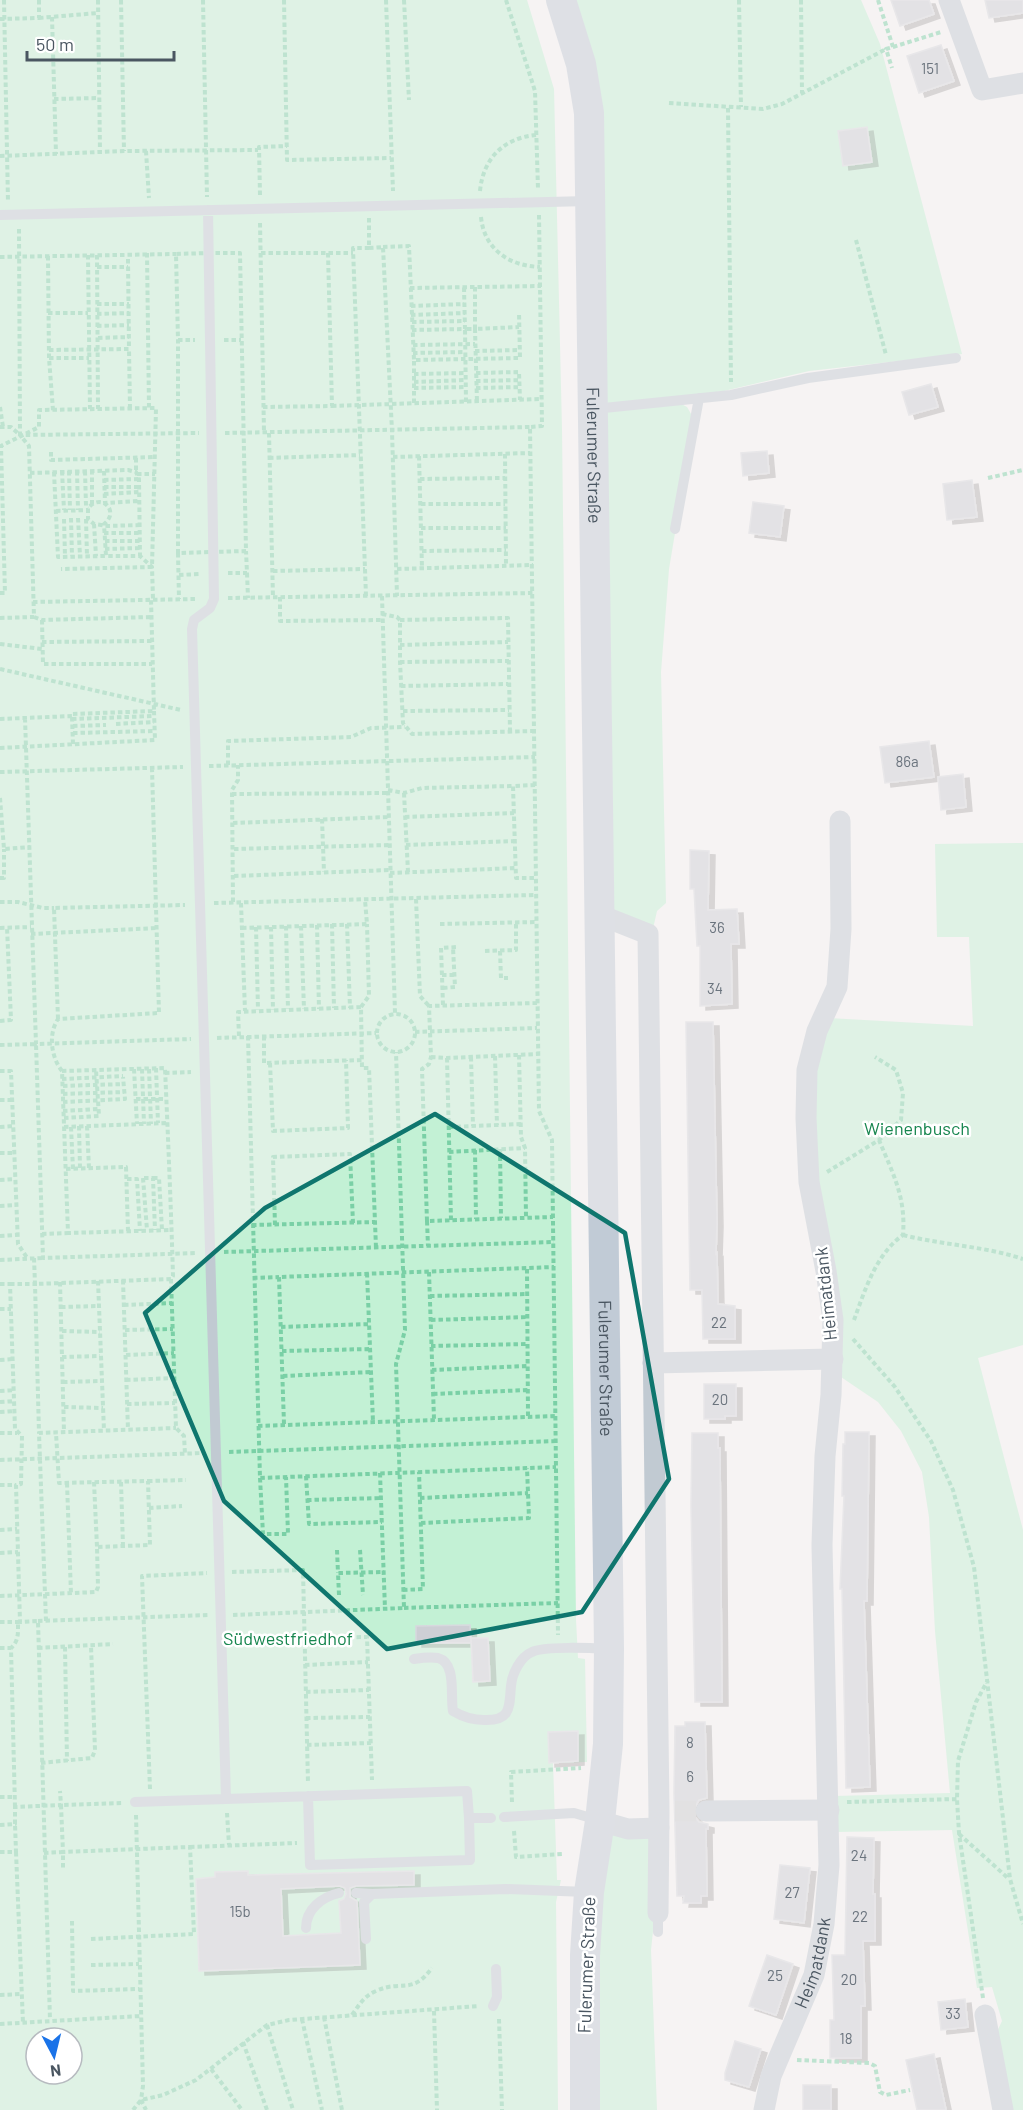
<svg xmlns="http://www.w3.org/2000/svg" width="1023" height="2110" font-family="Barlow,sans-serif">
	<defs>
		<filter id="shadow"><feDropShadow dx="6" dy="4" stdDeviation="0" flood-color="#0004"/></filter>
	</defs>
	<rect width="100%" height="100%" fill="#f5f3f3"/>
	<!-- green -->
	<path fill="#c3f1d5" fill-rule="evenodd" d="M 0,0 L 527,0 L 554,89 L 562,430 L 576,1620 L 578,1658 L 585,1659 L 587,1762 L 553,1763 L 557,1880 L 561,1880 L 556,1902 L 558,2110 L 0,2110 ZM 36,2038 L 72,2038 L 72,2074 L 36,2074 Z
		M 571,0 L 861,0 L 880,44 L 962,354 L 809,371 L 724,391 L 670,398 L 687,407 L 694,419 L 669,569 L 661,672 L 666,903 L 657,911 L 652,933 L 608,915 Z
		M 1023,843 L 1023,1345 L 978,1358 L 1023,1530 L 1023,2110 L 1008,2110 L 994,2038 L 1002,2021 L 992,1987 L 977,1988 L 952,1830 L 835,1832 L 835,1796 L 950,1793 L 935,1631 L 929,1517 L 922,1472 L 901,1431 L 878,1402 L 838,1375 L 812,1150 L 813,1070 L 828,1018 L 973,1026 L 969,937 L 937,937 L 935,844 Z
		M 607,1827 L 657,1833 L 655,1912 L 651,1950 L 657,2110 L 596,2110 L 596,1976 Z"/>
	<!-- building -->
	<path fill="#cdcfd5" stroke="#d7d9de" stroke-width="1.5" fill-rule="evenodd" filter="url(#shadow)" d="M 891,0 L 929,0 L 934,14 L 900,26 Z
		M 985,0 L 1023,0 L 1023,13 L 989,18 Z
		M 941,45 L 954,81 L 919,93 L 907,56 Z
		M 867,127 L 872,162 L 843,166 L 838,131 Z
		M 931,384 L 938,407 L 909,415 L 902,392 Z
		M 767,451 L 769,473 L 743,476 L 741,453 Z
		M 972,480 L 977,517 L 947,520 L 943,484 Z
		M 753,502 L 784,506 L 780,537 L 749,533 Z
		M 929,741 L 934,777 L 885,783 L 880,747 Z
		M 963,774 L 966,807 L 941,810 L 938,777 Z
		M 690,850 L 709,851 L 708,910 L 737,909 L 739,944 L 731,944 L 732,1004 L 700,1006 L 700,946 L 697,946 L 694,889 L 690,889 Z
		M 686,1022 L 713,1022 L 717,1223 L 716,1254 L 717,1253 L 718,1304 L 735,1306 L 735,1339 L 703,1339 L 702,1290 L 690,1290 Z
		M 704,1384 L 736,1384 L 736,1416 L 725,1416 L 725,1419 L 704,1419 Z
		M 845,1432 L 869,1432 L 867,1601 L 864,1601 L 870,1787 L 846,1788 L 842,1589 L 840,1589 L 844,1496 L 842,1496 L 843,1444 L 845,1444 Z
		M 692,1433 L 718,1433 L 718,1448 L 720,1448 L 722,1702 L 695,1702 L 691,1505 Z
		M 470,1625 L 471,1643 L 416,1643 L 416,1626 Z
		M 471,1638 L 488,1638 L 490,1681 L 473,1682 Z
		M 685,1722 L 705,1722 L 707,1798 L 699,1800 L 693,1811 L 695,1817 L 699,1822 L 708,1824 L 708,1829 L 706,1829 L 707,1896 L 701,1896 L 701,1903 L 683,1903 L 684,1896 L 677,1896 L 674,1793 L 675,1726 L 685,1726 Z
		M 578,1731 L 578,1761 L 549,1763 L 548,1732 Z
		M 847,1837 L 874,1838 L 873,1894 L 875,1894 L 875,1941 L 863,1941 L 865,2006 L 861,2006 L 861,2058 L 830,2058 L 830,2020 L 834,2020 L 832,1955 L 845,1955 Z
		M 780,1865 L 810,1868 L 804,1923 L 774,1919 Z
		M 248,1871 L 248,1875 L 414,1871 L 414,1885 L 356,1886 L 350,1888 L 350,1897 L 357,1901 L 360,1965 L 199,1971 L 196,1879 L 215,1877 L 215,1872 ZM 340,1886 L 345,1888 L 346,1894 L 344,1899 L 339,1901 L 341,1933 L 283,1936 L 281,1889 Z
		M 767,1955 L 793,1964 L 776,2015 L 749,2006 Z
		M 965,1999 L 968,2027 L 941,2030 L 938,2002 Z
		M 735,2041 L 761,2049 L 749,2087 L 725,2080 L 725,2073 Z
		M 934,2054 L 946,2110 L 917,2110 L 906,2060 Z
		M 803,2085 L 831,2085 L 831,2110 L 803,2110 Z"/>
	<g fill="none" stroke-linecap="round" stroke-linejoin="round">
		<!-- street-tunnel -->
		<path stroke="#caccce" stroke-width="21" stroke-dasharray="21 10" stroke-linecap="butt" d="M 675,1811 L 706,1811"/>
		<!-- path -->
		<path stroke="#7ad0a6" stroke-width="4" stroke-dasharray="4.5 3" stroke-linecap="butt" d="M 4,0 L 8,202
			M 98,0 L 100,152
			M 121,0 L 124,151
			M 203,0 L 207,197
			M 284,0 L 287,160 L 391,158
			M 386,0 L 393,191
			M 404,0 L 409,100
			M 506,0 L 535,91 L 538,189
			M 739,0 L 741,107
			M 801,0 L 802,93
			M 878,0 L 893,47 L 886,49 L 892,68
			M 52,17 L 56,154
			M 39,18 L 98,13
			M 0,19 L 39,18 L 39,0
			M 893,47 L 941,32
			M 54,99 L 99,98
			M 669,103 L 763,109 L 782,104 L 886,49
			M 728,108 L 731,382
			M 146,151 L 149,198
			M 0,156 L 124,151 L 258,150
			M 480,191 C 483,159 503,138 536,135
			M 260,195 L 259,147 L 287,146
			M 539,215 L 542,426 L 530,427 L 539,1111 L 552,1140 L 558,1635
			M 481,217 C 484,249 509,266 540,267
			M 369,218 L 369,248 L 383,247 L 392,431 L 397,596
			M 260,223 L 264,432
			M 19,229 L 20,435
			M 856,240 L 886,355
			M 383,247 L 409,246 L 414,360
			M 147,253 L 149,408
			M 208,253 L 240,253 L 246,551 L 178,553 L 178,340 L 176,254 Z
			M 261,253 L 353,253
			M 88,255 L 90,409
			M 97,255 L 98,409
			M 48,256 L 49,358 L 53,410
			M 0,257 L 176,254
			M 128,259 L 129,349
			M 97,267 L 128,267
			M 475,287 L 475,329 L 519,327
			M 410,288 L 541,286
			M 97,304 L 129,304
			M 411,306 L 464,304
			M 48,313 L 88,313
			M 97,314 L 129,313
			M 411,315 L 465,313
			M 412,322 L 465,321
			M 97,326 L 129,325
			M 412,330 L 465,329 L 464,287
			M 98,338 L 129,337
			M 178,340 L 195,340
			M 224,340 L 241,340
			M 413,345 L 475,344
			M 49,350 L 129,349 L 130,408
			M 475,351 L 519,350
			M 413,353 L 465,352
			M 49,358 L 89,358
			M 476,373 L 519,372 L 520,400
			M 414,374 L 466,373
			M 476,381 L 520,380
			M 414,382 L 466,380
			M 414,388 L 466,387
			M 476,388 L 520,387
			M 466,402 L 465,329 L 475,329 L 477,402
			M 414,403 L 414,360 L 520,358 L 519,312
			M 332,406 L 542,399
			M 0,407 L 3,427
			M 263,407 L 332,406 L 328,253
			M 0,427 L 11,427 L 20,435
			M 225,433 L 530,427
			M 269,433 L 273,598
			M 51,452 L 51,460 L 156,457
			M 505,454 L 506,566
			M 419,456 L 422,568
			M 393,457 L 530,453
			M 136,458 L 136,472
			M 269,458 L 360,455
			M 92,470 L 92,504
			M 62,471 L 64,510
			M 69,471 L 70,510
			M 77,471 L 78,510
			M 85,471 L 86,506 L 88,508
			M 104,471 L 105,503 L 139,501
			M 54,472 L 58,557 L 106,556
			M 30,473 L 128,470 L 136,472 L 139,479 L 140,556
			M 137,474 L 155,474
			M 988,478 L 1023,470
			M 420,479 L 505,478
			M 104,480 L 139,479
			M 104,487 L 139,487
			M 104,494 L 139,492
			M 421,504 L 505,504
			M 56,511 L 88,510
			M 71,518 L 72,556
			M 78,518 L 80,556
			M 64,519 L 65,556
			M 86,519 L 87,556
			M 94,524 L 96,556
			M 140,525 L 108,526 L 94,524 L 88,519 L 88,508 C 102,492 120,512 104,524 L 106,556 L 140,556 L 152,567 L 153,599
			M 421,528 L 506,528
			M 104,533 L 140,533
			M 105,541 L 140,541
			M 105,549 L 140,548
			M 422,551 L 506,550
			M 178,553 L 179,599
			M 397,569 L 533,565
			M 273,571 L 365,569
			M 228,573 L 247,573 L 246,551
			M 247,573 L 248,598
			M 179,575 L 199,574
			M 0,593 L 5,593 L 1,446 L 39,427 L 39,410 L 156,408 L 152,567 L 61,569
			M 366,596 L 353,248 L 369,248
			M 382,596 L 395,1013
			M 280,597 L 280,621 L 382,620
			M 228,598 L 533,593
			M 33,602 L 197,599
			M 382,614 L 397,617 L 400,620 L 400,662 L 403,723 L 412,734 L 535,731
			M 34,617 L 42,620 L 151,617
			M 0,618 L 34,617 L 29,446 L 20,435 L 199,433
			M 42,620 L 43,664 L 152,664
			M 400,620 L 508,618 L 510,731
			M 42,642 L 152,641
			M 0,644 L 42,649
			M 400,645 L 508,642
			M 400,662 L 509,661
			M 0,669 L 181,710
			M 401,686 L 508,684
			M 403,711 L 509,710
			M 72,717 L 73,744
			M 25,718 L 36,1044 L 191,1039
			M 0,719 L 72,716 L 72,714 L 154,711 L 151,599
			M 72,719 L 154,716
			M 116,724 L 154,722
			M 73,726 L 106,725
			M 73,733 L 155,731
			M 0,748 L 155,740 L 154,711
			M 228,765 L 228,741 L 351,737 L 371,728 L 405,727
			M 209,766 L 535,757
			M 0,772 L 183,767
			M 535,785 L 513,786 L 516,878 L 536,878
			M 388,790 L 404,793 L 422,788 L 513,786
			M 404,793 L 408,872
			M 232,794 L 388,793
			M 0,798 L 4,849 L 30,847
			M 405,817 L 514,813
			M 322,819 L 324,872
			M 233,823 L 389,817
			M 406,845 L 515,841
			M 234,849 L 389,845
			M 390,873 L 516,868
			M 234,876 L 390,870
			M 0,878 L 4,878 L 4,849
			M 416,899 L 420,996 L 429,1006
			M 0,902 L 18,902 L 43,908 L 54,908
			M 233,902 L 232,790 L 238,780 L 238,765
			M 214,903 L 536,895
			M 241,903 L 245,1011
			M 332,924 L 334,1008
			M 347,924 L 350,1008
			M 440,924 L 537,922
			M 317,925 L 319,1009
			M 286,926 L 288,1009
			M 301,926 L 304,1009
			M 256,927 L 258,1010
			M 271,927 L 273,1010
			M 0,928 L 31,927
			M 242,928 L 367,924 L 365,900
			M 31,934 L 158,928
			M 485,951 L 516,950 L 516,922
			M 500,951 L 501,978 L 508,978
			M 442,975 L 454,975
			M 443,988 L 455,987 L 453,947
			M 537,1003 L 429,1006 L 431,1057 L 429,1064 L 422,1069 L 427,1221 L 553,1217
			M 443,1005 L 441,948 L 458,947
			M 361,1007 L 369,996 L 367,924
			M377 1033a19 19 0 1 1 38 0a19 19 0 1 1-38 0Z
			M 58,1019 L 54,908 L 185,905
			M 0,1021 L 11,1020 L 7,927
			M 415,1032 L 537,1028
			M 239,1036 L 238,1012 L 361,1007 L 362,1068 L 369,1068 L 376,1248
			M 248,1036 L 260,1478 L 556,1467
			M 264,1036 L 264,1063 L 362,1060
			M 217,1038 L 376,1033
			M 0,1045 L 36,1044 L 43,1258 L 196,1253
			M 519,1055 L 521,1137 L 525,1148 L 526,1217
			M 495,1056 L 497,1125
			M 431,1057 L 447,1058 L 538,1054
			M 471,1057 L 473,1126
			M 447,1058 L 451,1220
			M 270,1063 L 273,1131 L 348,1128 L 346,1060
			M 156,1068 L 158,1123
			M 134,1069 L 137,1124
			M 142,1069 L 144,1124
			M 149,1069 L 151,1124
			M 0,1071 L 11,1071 L 18,1244 L 28,1259
			M 62,1071 C 51,1057 48,1034 58,1019 L 159,1013 L 152,768
			M 165,1073 L 191,1072
			M 62,1079 L 123,1076
			M 63,1086 L 124,1084
			M 63,1094 L 124,1092
			M 136,1099 L 166,1099
			M 0,1100 L 12,1100
			M 63,1102 L 125,1099 L 123,1077
			M 63,1111 L 98,1109
			M 64,1118 L 99,1116 L 96,1070
			M 79,1126 L 80,1168
			M 87,1126 L 89,1168
			M 0,1127 L 13,1126
			M 64,1127 L 167,1123
			M 71,1127 L 73,1169
			M 449,1127 L 521,1124
			M 500,1149 L 501,1218
			M 475,1150 L 476,1219
			M 449,1152 L 525,1148
			M 0,1153 L 13,1153
			M 66,1169 L 126,1167 L 128,1231
			M 827,1172 L 879,1140 L 901,1120 L 903,1093 L 896,1070 L 875,1057
			M 143,1178 L 147,1230
			M 144,1178 L 153,1178 L 155,1230
			M 153,1178 L 159,1178 L 162,1230
			M 127,1179 L 137,1179 L 140,1231
			M 0,1180 L 15,1179
			M 0,1206 L 16,1205
			M 427,1221 L 428,1246
			M 252,1225 L 375,1222
			M 275,1225 L 273,1157 L 350,1154 L 353,1223
			M 42,1234 L 68,1233
			M 903,1235 C 942,1245 984,1246 1023,1259
			M 0,1236 L 17,1235
			M 224,1252 L 554,1242
			M 34,1258 L 35,1284 L 171,1279 L 173,1276 C 171,1207 168,1137 165,1068 L 62,1071 L 68,1233 L 172,1230
			M 0,1260 L 43,1258
			M 527,1269 L 528,1416
			M 429,1272 L 434,1419
			M 367,1273 L 373,1422
			M 253,1278 L 279,1277
			M 171,1279 L 176,1428 L 184,1436 L 185,1454
			M 123,1280 L 128,1430
			M 98,1281 L 104,1431
			M 60,1282 L 64,1432
			M 0,1284 L 10,1284 L 15,1429 L 22,1436 L 21,1484 L 16,1485 L 20,1622 L 38,1621 L 50,2020
			M 10,1284 L 35,1284 L 39,1433
			M 430,1296 L 527,1294
			M 124,1305 L 172,1303
			M 61,1307 L 99,1306
			M 0,1309 L 11,1309
			M 431,1320 L 527,1317
			M 854,1320 C 865,1290 876,1254 903,1235 C 906,1197 893,1174 879,1140
			M 281,1327 L 369,1324
			M 125,1330 L 173,1329
			M 62,1331 L 100,1332
			M 853,1339 L 895,1387 L 931,1441 L 953,1490 L 974,1567 L 1010,1879 L 1023,1924
			M 431,1346 L 527,1344
			M 282,1351 L 370,1349
			M 126,1355 L 174,1353
			M 62,1357 L 100,1356
			M 0,1360 L 13,1359
			M 432,1370 L 527,1366
			M 283,1376 L 371,1372
			M 126,1380 L 174,1378
			M 63,1382 L 102,1381
			M 0,1391 L 14,1390
			M 433,1394 L 528,1390
			M 0,1402 L 14,1401
			M 127,1404 L 175,1403
			M 64,1407 L 103,1408
			M 0,1412 L 14,1411
			M 284,1424 L 279,1277 L 554,1267
			M 258,1426 L 556,1416
			M 0,1433 L 17,1433
			M 229,1452 L 556,1441
			M 0,1460 L 203,1453
			M 380,1473 L 385,1609
			M 306,1476 L 309,1524 L 382,1522
			M 260,1478 L 263,1534 L 288,1534 L 286,1477
			M 148,1481 L 186,1480
			M 94,1482 L 97,1547
			M 121,1482 L 123,1546
			M 67,1483 L 71,1594
			M 0,1485 L 16,1485
			M 420,1498 L 528,1493
			M 307,1500 L 381,1498
			M 149,1508 L 182,1506
			M 421,1523 L 529,1518 L 527,1468
			M 0,1530 L 17,1529
			M 337,1550 L 338,1573
			M 360,1550 L 363,1595
			M 0,1553 L 18,1552
			M 232,1572 L 303,1570 L 308,1783
			M 403,1590 L 423,1589 L 419,1472
			M 339,1595 L 338,1573 L 384,1572
			M 0,1596 L 96,1592 L 98,1587 L 97,1547 L 150,1545 L 148,1481 L 59,1483 L 56,1433
			M 404,1608 L 558,1603
			M 233,1615 L 404,1608 L 396,1364 L 405,1330 L 396,1052
			M 38,1621 L 208,1615
			M 46,1621 L 39,1433 L 176,1428
			M 0,1622 L 19,1622
			M 304,1638 L 367,1637 L 372,1780
			M 65,1647 L 67,1761
			M 0,1648 L 11,1648
			M 38,1648 L 113,1644
			M 305,1665 L 368,1662
			M 306,1692 L 369,1690
			M 306,1718 L 370,1717
			M 307,1745 L 371,1743
			M 41,1763 L 92,1758 L 95,1750 L 91,1646
			M 150,1789 L 142,1576 L 207,1573
			M 0,1797 L 15,1797
			M 512,1802 L 511,1772 L 581,1768
			M 847,1802 L 957,1799
			M 15,1807 L 11,1648 C 19,1641 18,1632 18,1622
			M 227,1813 L 229,1845
			M 136,1815 L 143,2086 L 141,2100 L 146,2110
			M 0,1825 L 15,1824 L 15,1807 L 61,1805 L 60,1791
			M 514,1831 L 516,1857 L 563,1854
			M 959,1834 L 1009,1879
			M 190,1847 L 297,1843
			M 0,1852 L 16,1852 L 15,1824
			M 16,1852 L 23,2023
			M 44,1853 L 63,1852 L 63,1869
			M 72,1921 L 73,1991 L 139,1989
			M 91,1939 L 194,1934 L 190,1847 L 63,1852 L 61,1805 L 123,1803
			M 91,1965 L 139,1964
			M 0,1995 L 22,1994
			M 983,1998 L 959,1833 L 957,1799 L 958,1761 L 976,1702 L 988,1680
			M 434,2011 L 437,2110
			M 352,2015 C 359,2005 364,1996 376,1991 C 402,1979 411,1996 432,1968
			M 324,2017 L 342,2110
			M 302,2019 L 322,2110
			M 499,2019 L 502,2110
			M 0,2024 L 140,2016
			M 267,2025 L 293,2110
			M 243,2042 L 267,2110
			M 797,2060 L 869,2063 L 875,2066 L 880,2092 L 886,2095 L 910,2090
			M 211,2069 L 242,2110
			M 133,2110 L 141,2100 L 163,2095 L 196,2080 L 267,2025 L 289,2020 L 479,2006"/>
		<!-- lane -->
		<path stroke="#c1cad2" stroke-width="10" d="M 208,210 L 214,599 L 210,608 L 194,620 L 192,629 L 226,1799
			M 0,215 L 588,201
			M 594,409 L 731,395 L 808,378 L 956,358
			M 675,529 L 699,398
			M 414,1659 C 421,1658 431,1657 438,1658 C 457,1663 450,1696 453,1711 C 463,1717 473,1720 484,1720 C 512,1721 509,1706 511,1686 C 512,1674 520,1657 532,1652 C 544,1646 592,1648 607,1649
			M 308,1796 L 310,1865 L 470,1860 L 469,1818
			M 135,1802 L 467,1791 L 469,1818 L 491,1818
			M 504,1817 L 574,1813 L 598,1820
			M 356,1893 L 372,1894
			M 306,1928 C 306,1909 322,1897 339,1893
			M 658,1932 L 658,1913
			M 366,1939 L 364,1902 L 372,1894 L 506,1889 L 587,1892
			M 493,2006 L 497,1997 L 496,1969"/>
		<!-- street -->
		<g stroke="#c1cad2" stroke-width="21">
			<path d="M 949,0 L 982,90 L 1023,83"/>
			<path d="M 600,915 L 648,934 L 659,1812 L 658,1913"/>
			<path d="M 653,1363 L 833,1359"/>
			<path d="M 706,1811 L 829,1810"/>
			<path d="M 600,1821 L 628,1829 L 659,1828"/>
			<path d="M 985,2015 L 1003,2110"/>
			<path id="s1" d="M 764,2110 L 771,2076 L 814,1975 L 824,1924 L 829,1865 L 822,1545 L 825,1456 L 831,1395 L 833,1320 L 826,1271 L 809,1182 L 806,1118 L 807,1070 L 817,1031 L 837,987 L 841,929 L 840,821"/>
		</g>
		<!-- secondary -->
		<path stroke="#c1cbd6" stroke-width="30" id="s2" d="M 561,0 L 581,64 L 589,113 L 609,1649 L 608,1744 L 600,1821 L 589,1892 L 585,1955 L 585,2110"/>
	</g>
	<!-- marked area -->
	<path d="M0 0H1023V2110H0ZM 435,1114 L 625,1233 L 669,1479 L 582,1612 L 387,1649 L 224,1501 L 145,1313 L 265,1208 Z" fill="#f5f3f3" fill-opacity=".55" fill-rule="evenodd"/>
	<path fill="none" stroke="#0f766e" stroke-width="4.5" stroke-linejoin="round" d="M 435,1114 L 625,1233 L 669,1479 L 582,1612 L 387,1649 L 224,1501 L 145,1313 L 265,1208 Z"/>
	<g text-anchor="middle" stroke-width="5" stroke-linejoin="round" paint-order="stroke">
		<!-- number labels -->
		<g font-size="15" fill="#6b747e">
			<text x="930" y="74">151</text>
			<text x="907" y="767">86a</text>
			<text x="717" y="933">36</text>
			<text x="715" y="994">34</text>
			<text x="719" y="1328">22</text>
			<text x="720" y="1405">20</text>
			<text x="690" y="1748">8</text>
			<text x="690" y="1782">6</text>
			<text x="859" y="1861">24</text>
			<text x="792" y="1898">27</text>
			<text x="240" y="1917">15b</text>
			<text x="860" y="1922">22</text>
			<text x="775" y="1981">25</text>
			<text x="849" y="1985">20</text>
			<text x="953" y="2019">33</text>
			<text x="846" y="2044">18</text>
		</g>
		<!-- street labels -->
		<g font-size="18" fill="#4a5661" stroke="#fff">
			<text dy="6" stroke="none"><textPath href="#s2" startOffset="459">Fulerumer Straße</textPath></text>
			<text transform="translate(826 1294) rotate(-96)" y="6">Heimatdank</text>
			<text dy="6" stroke="none"><textPath href="#s2" startOffset="1372">Fulerumer Straße</textPath></text>
			<text dy="6" stroke="none"><textPath href="#s1" startOffset="156">Heimatdank</textPath></text>
			<text transform="translate(587 1965) rotate(-88)" y="6">Fulerumer Straße</text>
		</g>
		<!-- park labels -->
		<g font-size="18" fill="#17864f" stroke="#fff">
			<text x="917" y="1135">Wienenbusch</text>
			<text x="288" y="1645">Südwestfriedhof</text>
		</g>
	</g>
	<!-- north arrow -->
	<g transform="translate(54 2056) rotate(173)"><circle r="28" fill="#ffffff" stroke="#b7bbc0" stroke-width="1.5"/>
	<path d="M0-4.5L10 22L0 15L-10 22Z" fill="#1a73e8"/>
	<text y="-9" font-size="16" font-weight="bold" text-anchor="middle" fill="#4a5661">N</text>
	</g>
	<!-- scale -->
	<path d="M27 51v9h147v-9" fill="none" stroke="#4a5661" stroke-width="3"/>
	<text x="36" y="51" font-size="18" fill="#4a5661" stroke="#ffffff" stroke-width="4.5" paint-order="stroke">50 m</text>
</svg>
